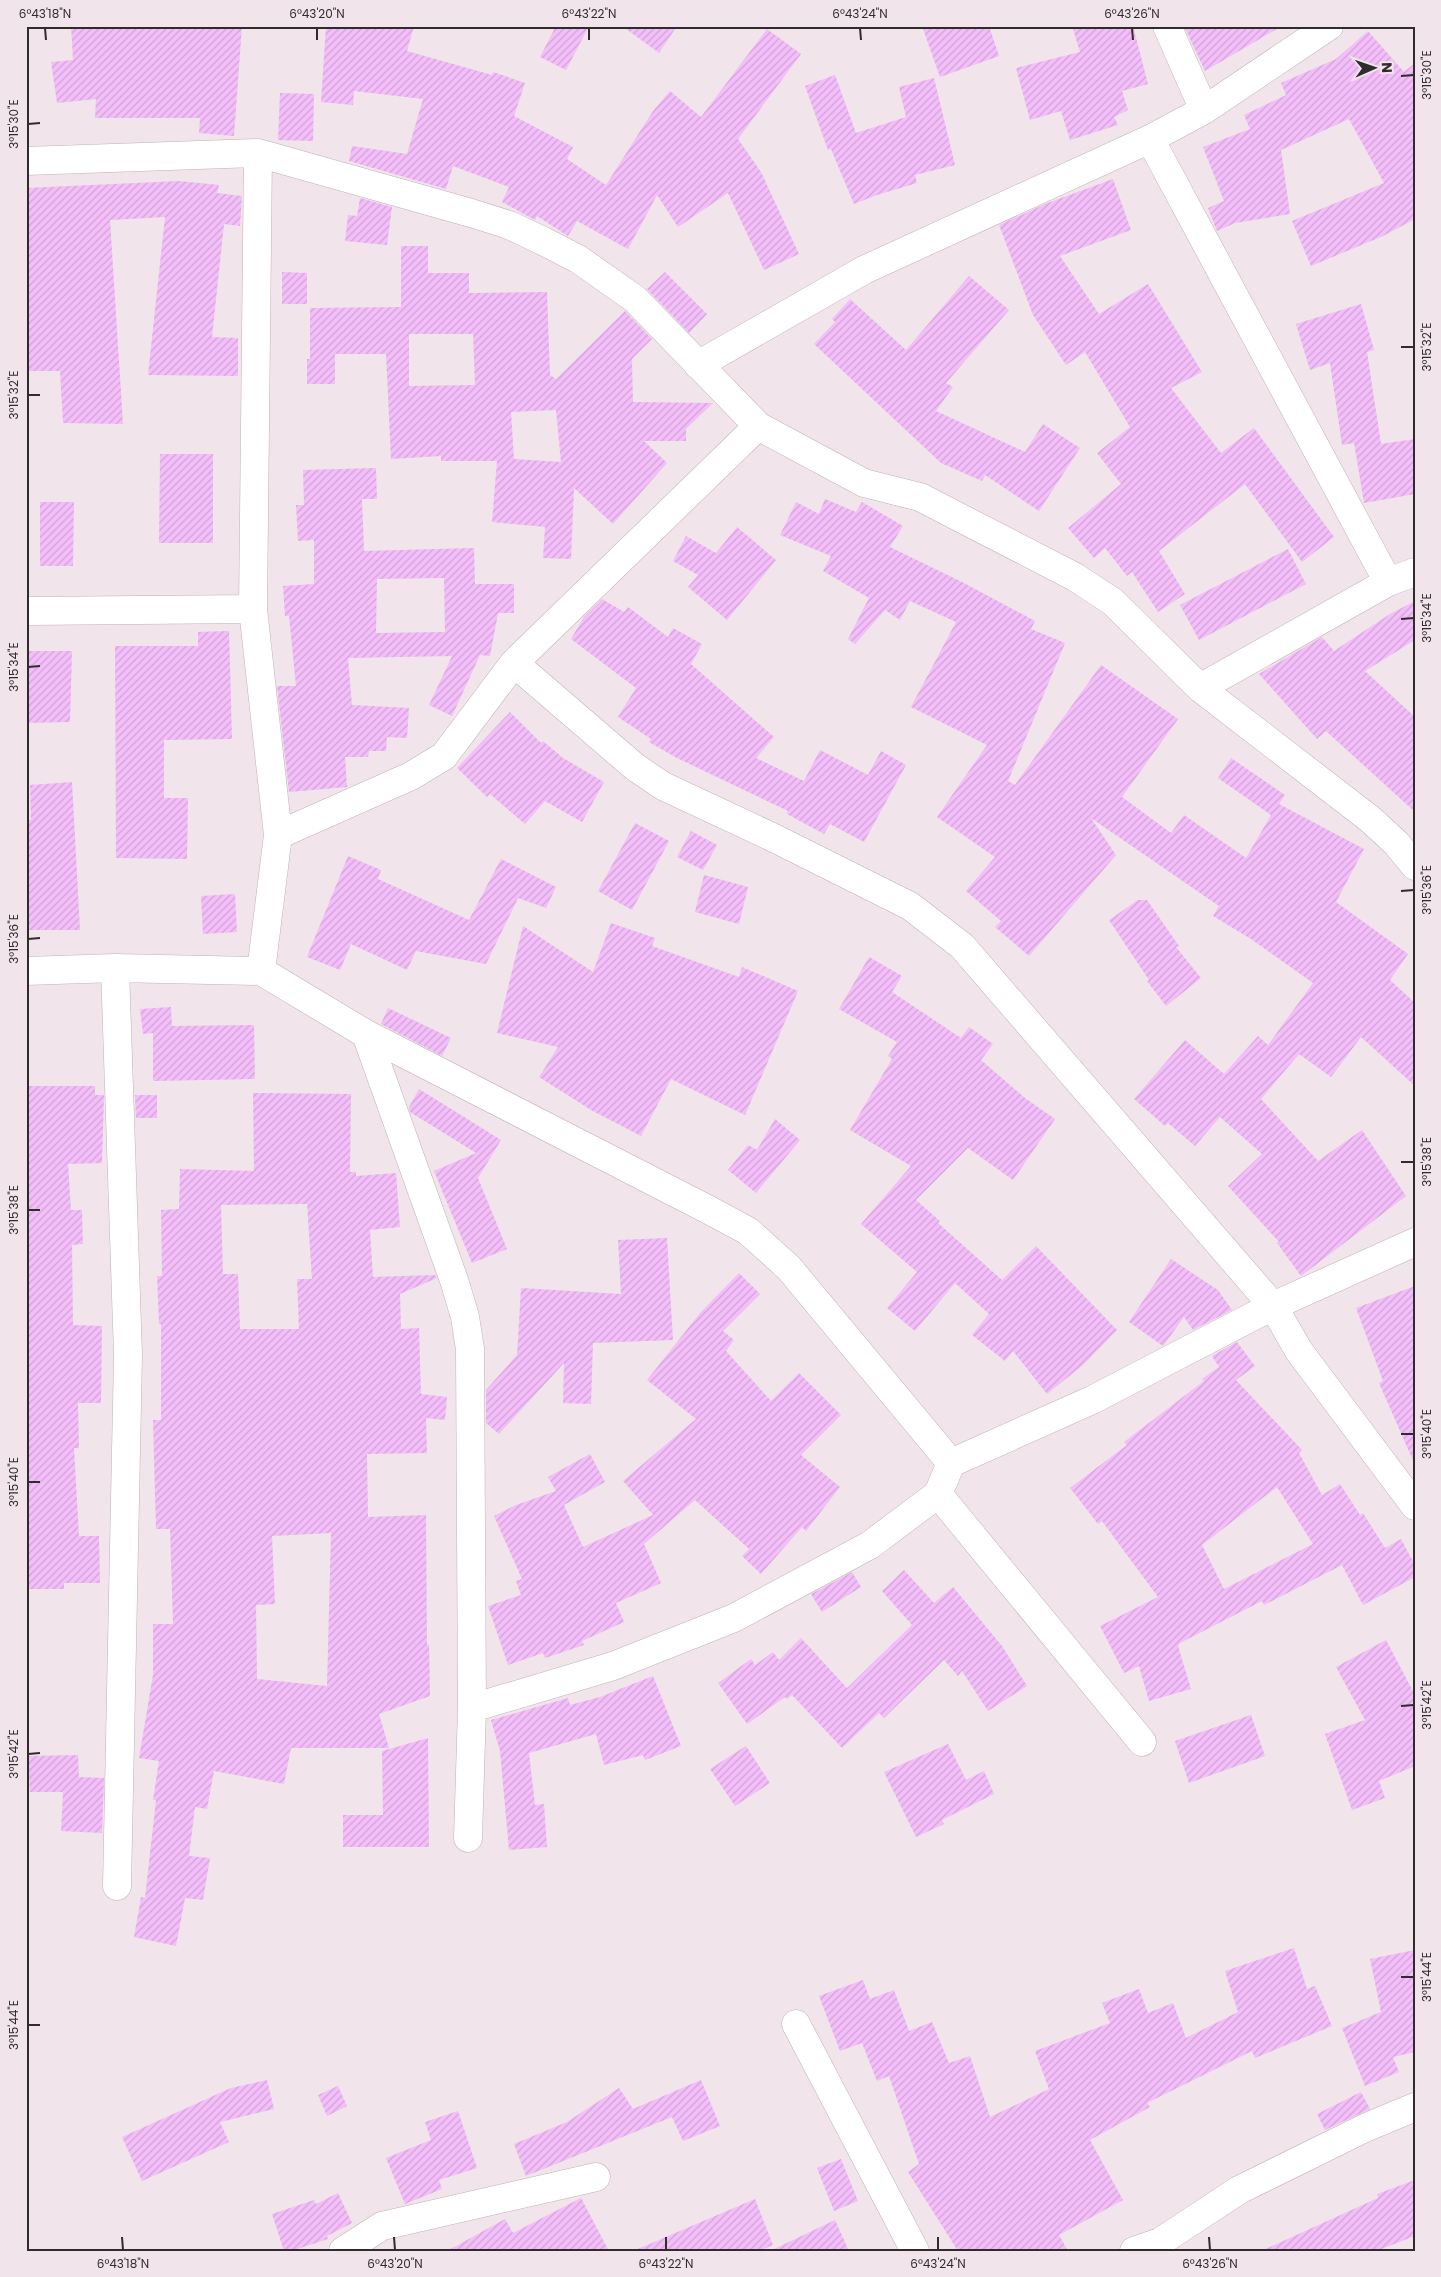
<svg xmlns="http://www.w3.org/2000/svg" width="1441" height="2277" font-family="Poppins,sans-serif">
	<defs>
		<pattern id="building-hatch" width="6" height="6" patternUnits="userSpaceOnUse" patternTransform="scale(1.25)"><rect width="6" height="6" fill="#f3bef9"/><path d="M-1 1l2-2M0 6l6-6M5 7l2-2" fill="none" stroke="#d1a3d6"/></pattern>
	</defs>
	<rect width="100%" height="100%" fill="#f1e4ea"/>
	<!-- building -->
	<path fill="url(#building-hatch)" fill-rule="evenodd" d="M 71,26 L 242,26 L 234,136 L 199,133 L 200,118 L 95,118 L 96,99 L 57,103 L 51,62 L 73,60 Z
		M 326,26 L 414,26 L 407,51 L 492,75 L 493,72 L 525,83 L 514,116 L 573,147 L 567,159 L 606,185 L 653,111 L 670,91 L 701,117 L 767,29 L 801,54 L 738,139 L 761,172 L 799,254 L 764,270 L 728,193 L 678,227 L 657,195 L 628,249 L 577,221 L 568,236 L 537,216 L 535,220 L 502,202 L 509,187 L 453,166 L 446,189 L 349,161 L 352,146 L 407,154 L 423,99 L 354,91 L 353,105 L 321,102 Z
		M 556,26 L 589,26 L 566,70 L 540,57 Z
		M 622,26 L 677,26 L 659,53 Z
		M 922,26 L 989,26 L 999,56 L 940,77 Z
		M 1072,26 L 1133,26 L 1148,84 L 1122,91 L 1128,110 L 1114,117 L 1118,125 L 1070,140 L 1061,111 L 1030,120 L 1016,68 L 1080,52 Z
		M 1184,26 L 1282,26 L 1205,71 Z
		M 1368,31 L 1404,72 L 1415,63 L 1415,219 L 1383,236 L 1311,266 L 1292,221 L 1384,183 L 1349,119 L 1281,150 L 1290,214 L 1235,223 L 1217,231 L 1208,208 L 1224,201 L 1203,147 L 1250,129 L 1244,115 L 1286,95 L 1281,83 L 1336,59 Z
		M 835,75 L 856,133 L 906,117 L 899,87 L 934,78 L 955,165 L 915,175 L 917,183 L 877,195 L 854,204 L 831,149 L 828,150 L 805,86 Z
		M 280,93 L 314,94 L 313,141 L 278,140 Z
		M 1113,179 L 1131,230 L 1060,256 L 1099,314 L 1148,284 L 1202,372 L 1171,388 L 1221,453 L 1254,428 L 1334,537 L 1302,562 L 1245,484 L 1159,551 L 1185,594 L 1158,612 L 1132,572 L 1127,576 L 1105,548 L 1094,558 L 1068,528 L 1121,484 L 1097,453 L 1130,427 L 1085,352 L 1066,365 L 1033,315 L 999,225 L 1045,204 Z
		M 179,181 L 219,185 L 217,193 L 242,196 L 240,226 L 224,224 L 212,337 L 238,338 L 238,376 L 148,375 L 165,217 L 110,220 L 123,424 L 63,423 L 60,371 L 26,371 L 26,188 Z
		M 360,198 L 392,207 L 387,245 L 345,241 L 348,215 L 357,216 Z
		M 401,246 L 428,246 L 428,273 L 469,273 L 469,293 L 547,292 L 550,375 L 556,379 L 625,311 L 652,339 L 632,359 L 633,402 L 713,403 L 686,429 L 686,441 L 644,441 L 667,463 L 613,524 L 574,488 L 571,559 L 543,558 L 545,527 L 492,522 L 497,461 L 441,461 L 441,456 L 391,459 L 386,354 L 335,354 L 335,384 L 307,384 L 307,359 L 310,359 L 310,308 L 401,307 ZM 409,334 L 473,334 L 475,385 L 409,386 ZM 556,410 L 561,462 L 514,459 L 511,412 Z
		M 282,272 L 307,273 L 307,304 L 282,304 Z
		M 665,272 L 707,314 L 689,333 L 647,289 Z
		M 969,276 L 1009,310 L 946,383 L 953,387 L 936,411 L 1025,452 L 1043,424 L 1080,448 L 1039,511 L 985,475 L 982,481 L 941,463 L 814,344 L 835,322 L 832,319 L 850,299 L 906,350 Z
		M 1361,304 L 1374,350 L 1367,352 L 1381,444 L 1415,439 L 1415,494 L 1364,503 L 1354,443 L 1342,445 L 1330,363 L 1310,370 L 1296,324 Z
		M 160,454 L 213,454 L 213,543 L 159,543 Z
		M 376,468 L 377,499 L 362,499 L 364,551 L 474,548 L 475,584 L 514,584 L 514,613 L 498,613 L 490,656 L 480,655 L 452,716 L 429,705 L 452,656 L 348,658 L 352,705 L 409,708 L 407,738 L 387,737 L 386,751 L 369,751 L 368,757 L 345,757 L 347,787 L 289,792 L 277,686 L 296,686 L 289,616 L 285,616 L 283,586 L 314,584 L 314,540 L 298,541 L 296,505 L 304,505 L 303,470 ZM 444,578 L 445,632 L 376,633 L 377,579 Z
		M 825,499 L 856,512 L 862,502 L 903,526 L 890,547 L 964,583 L 1035,621 L 1031,629 L 1065,643 L 1008,781 L 1015,785 L 1101,665 L 1178,719 L 1122,797 L 1171,833 L 1184,815 L 1246,858 L 1271,815 L 1218,778 L 1231,758 L 1285,795 L 1279,804 L 1364,849 L 1336,902 L 1408,954 L 1390,980 L 1415,1003 L 1415,1086 L 1361,1037 L 1331,1077 L 1299,1054 L 1261,1099 L 1318,1161 L 1362,1130 L 1406,1196 L 1301,1276 L 1277,1243 L 1279,1242 L 1228,1186 L 1262,1154 L 1220,1117 L 1195,1146 L 1168,1123 L 1165,1126 L 1134,1099 L 1185,1040 L 1224,1074 L 1258,1036 L 1268,1045 L 1313,983 L 1251,939 L 1213,916 L 1219,906 L 1091,818 L 1116,855 L 1029,956 L 995,927 L 1001,921 L 966,891 L 995,857 L 937,817 L 987,745 L 911,707 L 956,622 L 910,601 L 900,620 L 885,610 L 855,644 L 848,639 L 869,598 L 823,571 L 831,556 L 780,535 L 796,502 L 819,514 Z
		M 40,502 L 74,502 L 73,566 L 40,566 Z
		M 737,527 L 776,560 L 727,620 L 688,587 L 698,575 L 673,561 L 686,536 L 716,553 Z
		M 1288,549 L 1306,584 L 1199,640 L 1180,605 Z
		M 602,599 L 624,612 L 628,607 L 668,637 L 673,628 L 702,644 L 691,664 L 774,737 L 756,758 L 804,781 L 820,750 L 868,775 L 881,751 L 906,765 L 864,842 L 830,824 L 824,834 L 787,814 L 788,811 L 677,758 L 649,742 L 651,739 L 618,717 L 636,688 L 571,639 L 584,617 Z
		M 1415,601 L 1415,640 L 1365,671 L 1415,717 L 1415,812 L 1326,731 L 1317,739 L 1259,674 L 1322,637 L 1334,651 L 1390,614 Z
		M 229,631 L 232,739 L 164,740 L 164,798 L 188,798 L 187,859 L 116,858 L 115,646 L 198,646 L 198,632 Z
		M 27,651 L 72,651 L 70,722 L 26,723 Z
		M 510,712 L 541,743 L 543,741 L 563,758 L 604,782 L 582,822 L 545,801 L 525,824 L 490,794 L 487,797 L 457,768 Z
		M 72,782 L 80,930 L 26,930 L 26,820 L 31,820 L 30,785 Z
		M 635,823 L 669,841 L 632,910 L 598,891 Z
		M 691,831 L 717,845 L 703,870 L 677,857 Z
		M 348,856 L 381,870 L 378,879 L 469,920 L 501,859 L 556,887 L 546,908 L 518,898 L 486,964 L 416,951 L 407,970 L 351,944 L 340,970 L 307,957 Z
		M 704,875 L 748,887 L 739,924 L 695,912 Z
		M 235,894 L 237,932 L 203,934 L 201,896 Z
		M 1138,900 L 1147,900 L 1179,946 L 1176,947 L 1201,978 L 1166,1006 L 1147,981 L 1149,980 L 1109,920 Z
		M 611,923 L 655,938 L 652,946 L 739,977 L 742,967 L 798,991 L 745,1115 L 671,1079 L 641,1136 L 591,1110 L 539,1077 L 558,1047 L 497,1033 L 523,926 L 593,972 Z
		M 869,957 L 902,976 L 892,992 L 961,1038 L 969,1027 L 993,1044 L 981,1060 L 1025,1098 L 1055,1119 L 1013,1180 L 968,1148 L 916,1200 L 940,1221 L 938,1223 L 1002,1280 L 1036,1246 L 1117,1330 L 1083,1365 L 1047,1394 L 1013,1351 L 1005,1361 L 972,1335 L 989,1314 L 955,1283 L 915,1331 L 887,1308 L 917,1272 L 861,1224 L 911,1166 L 850,1130 L 892,1059 L 888,1056 L 897,1042 L 839,1009 Z
		M 171,1007 L 172,1026 L 254,1025 L 255,1079 L 153,1081 L 153,1033 L 143,1034 L 140,1009 Z
		M 388,1008 L 451,1038 L 442,1056 L 381,1024 Z
		M 26,1086 L 95,1086 L 95,1095 L 104,1095 L 102,1163 L 68,1164 L 71,1210 L 82,1210 L 83,1244 L 72,1245 L 73,1325 L 102,1326 L 101,1403 L 78,1403 L 79,1448 L 74,1448 L 79,1536 L 99,1536 L 100,1583 L 64,1583 L 64,1589 L 26,1589 Z
		M 419,1089 L 501,1140 L 478,1178 L 507,1249 L 472,1263 L 434,1171 L 476,1153 L 410,1112 L 409,1107 Z
		M 253,1093 L 351,1094 L 350,1172 L 356,1172 L 356,1176 L 396,1173 L 400,1227 L 370,1230 L 373,1277 L 435,1275 L 437,1278 L 400,1294 L 401,1329 L 419,1328 L 421,1394 L 447,1397 L 445,1420 L 426,1418 L 427,1453 L 367,1454 L 368,1517 L 426,1515 L 427,1645 L 429,1645 L 430,1696 L 379,1714 L 389,1748 L 291,1748 L 284,1784 L 214,1771 L 207,1809 L 195,1807 L 189,1856 L 210,1858 L 203,1900 L 185,1898 L 176,1946 L 134,1937 L 141,1897 L 145,1898 L 156,1800 L 153,1800 L 159,1761 L 139,1758 L 153,1675 L 153,1624 L 173,1624 L 170,1529 L 156,1529 L 154,1459 L 153,1420 L 161,1420 L 161,1324 L 159,1324 L 157,1276 L 162,1276 L 161,1210 L 179,1209 L 180,1169 L 254,1171 ZM 307,1204 L 312,1279 L 297,1279 L 299,1329 L 240,1329 L 238,1274 L 223,1274 L 221,1205 ZM 331,1533 L 327,1686 L 257,1679 L 256,1605 L 275,1604 L 272,1536 Z
		M 135,1095 L 157,1095 L 157,1118 L 136,1118 Z
		M 775,1119 L 800,1140 L 756,1193 L 728,1170 L 748,1145 L 757,1150 Z
		M 667,1238 L 673,1340 L 593,1343 L 591,1404 L 563,1403 L 564,1363 L 499,1434 L 486,1423 L 486,1390 L 517,1355 L 521,1288 L 621,1294 L 618,1240 Z
		M 1171,1259 L 1218,1290 L 1232,1310 L 1193,1330 L 1184,1317 L 1163,1346 L 1129,1322 Z
		M 739,1273 L 760,1294 L 723,1331 L 734,1340 L 726,1351 L 771,1401 L 799,1373 L 841,1415 L 801,1455 L 840,1487 L 806,1531 L 802,1527 L 761,1574 L 742,1556 L 749,1549 L 695,1500 L 644,1544 L 661,1583 L 616,1603 L 624,1622 L 582,1641 L 584,1645 L 545,1658 L 543,1653 L 508,1665 L 488,1606 L 521,1595 L 516,1581 L 522,1579 L 494,1516 L 516,1505 L 556,1491 L 548,1477 L 590,1454 L 605,1482 L 564,1505 L 583,1547 L 653,1515 L 623,1481 L 696,1419 L 647,1380 L 700,1313 Z
		M 1415,1286 L 1415,1465 L 1379,1383 L 1383,1381 L 1356,1308 Z
		M 1237,1342 L 1255,1366 L 1236,1380 L 1302,1450 L 1299,1453 L 1322,1495 L 1340,1484 L 1360,1515 L 1363,1513 L 1385,1548 L 1401,1539 L 1415,1565 L 1415,1577 L 1363,1605 L 1342,1565 L 1264,1605 L 1262,1601 L 1180,1643 L 1178,1646 L 1191,1689 L 1149,1701 L 1139,1666 L 1124,1673 L 1100,1626 L 1158,1597 L 1102,1521 L 1098,1524 L 1070,1488 L 1127,1445 L 1124,1442 L 1204,1381 L 1202,1379 L 1219,1367 L 1212,1356 ZM 1277,1487 L 1313,1544 L 1224,1589 L 1202,1545 Z
		M 904,1570 L 934,1603 L 953,1587 L 1002,1646 L 1027,1686 L 988,1711 L 962,1671 L 958,1676 L 944,1660 L 884,1718 L 879,1713 L 842,1748 L 792,1695 L 787,1699 L 785,1697 L 747,1724 L 718,1683 L 751,1659 L 755,1665 L 773,1652 L 779,1660 L 801,1638 L 847,1688 L 912,1625 L 882,1591 Z
		M 852,1572 L 861,1587 L 822,1612 L 811,1594 Z
		M 1386,1640 L 1415,1695 L 1415,1766 L 1379,1781 L 1385,1798 L 1352,1810 L 1325,1734 L 1365,1720 L 1336,1667 Z
		M 653,1676 L 681,1746 L 645,1760 L 643,1755 L 604,1765 L 596,1734 L 529,1753 L 535,1805 L 544,1804 L 547,1847 L 509,1850 L 500,1751 L 491,1720 L 568,1698 L 570,1705 L 600,1697 Z
		M 1251,1715 L 1265,1756 L 1189,1783 L 1175,1741 Z
		M 428,1738 L 429,1847 L 343,1847 L 343,1815 L 383,1815 L 382,1751 Z
		M 948,1744 L 966,1780 L 984,1771 L 994,1794 L 942,1820 L 944,1824 L 916,1837 L 884,1772 Z
		M 746,1746 L 770,1783 L 735,1806 L 710,1769 Z
		M 78,1755 L 79,1777 L 104,1778 L 102,1833 L 61,1831 L 63,1792 L 30,1792 L 28,1756 Z
		M 1294,1948 L 1307,1989 L 1315,1986 L 1332,2026 L 1255,2058 L 1252,2051 L 1147,2103 L 1150,2107 L 1090,2140 L 1123,2200 L 1059,2235 L 1068,2251 L 958,2251 L 908,2172 L 919,2164 L 889,2076 L 877,2081 L 862,2043 L 840,2051 L 819,1996 L 863,1980 L 870,1999 L 894,1990 L 909,2031 L 932,2022 L 949,2063 L 970,2056 L 990,2117 L 1049,2089 L 1035,2051 L 1110,2023 L 1102,2003 L 1139,1989 L 1148,2013 L 1173,2003 L 1186,2038 L 1238,2012 L 1225,1971 Z
		M 1415,1950 L 1415,2052 L 1393,2057 L 1399,2072 L 1365,2086 L 1342,2028 L 1381,2012 L 1370,1959 Z
		M 267,2080 L 274,2109 L 220,2122 L 229,2142 L 142,2181 L 122,2137 L 231,2088 Z
		M 701,2080 L 720,2126 L 683,2141 L 672,2117 L 526,2176 L 514,2144 L 567,2122 L 619,2088 L 633,2109 Z
		M 338,2086 L 347,2106 L 327,2116 L 318,2095 Z
		M 1361,2092 L 1370,2109 L 1325,2130 L 1317,2114 Z
		M 458,2111 L 477,2168 L 439,2180 L 442,2189 L 405,2204 L 386,2158 L 431,2140 L 425,2122 Z
		M 841,2159 L 858,2201 L 834,2211 L 817,2168 Z
		M 1415,2180 L 1415,2236 L 1376,2251 L 1261,2251 L 1378,2198 L 1377,2194 Z
		M 338,2193 L 352,2223 L 327,2236 L 328,2239 L 291,2251 L 284,2251 L 272,2214 L 314,2200 L 316,2204 Z
		M 581,2198 L 609,2251 L 447,2251 L 505,2219 L 513,2233 Z
		M 755,2199 L 773,2245 L 759,2251 L 633,2251 Z
		M 835,2220 L 849,2251 L 770,2251 Z"/>
	<g fill="none" stroke-linecap="round" stroke-linejoin="round">
		<!-- minor casing -->
		<g stroke="#beb2b7" stroke-width="29">
			<path id="minor" d="M 1167,26 L 1204,110
				M 1150,139 L 1388,582
				M 258,153 L 253,609 L 278,835 L 261,971
				M 26,161 L 258,153 L 471,213 L 509,225 L 543,241 L 578,259 L 635,299 L 758,426 L 864,483 L 920,497 L 1075,577 L 1113,602 L 1200,688 L 1370,819 L 1396,843 L 1415,866
				M 698,365 L 864,270 L 1150,139 L 1204,110 L 1329,26
				M 26,611 L 253,609
				M 514,663 L 635,767 L 663,786 L 774,838 L 910,906 L 962,946 L 1273,1306 L 1415,1242
				M 1200,688 L 1388,582 L 1415,572
				M 278,835 L 411,776 L 444,756 L 514,663 L 758,426
				M 115,968 L 128,1355 L 117,1886
				M 26,971 L 115,968 L 261,971 L 366,1034 L 709,1210 L 748,1231 L 789,1268 L 951,1463 L 1092,1400 L 1273,1306 L 1299,1351 L 1415,1506
				M 366,1034 L 455,1283 L 465,1317 L 470,1349 L 472,1708 L 468,1838
				M 938,1494 L 1142,1742
				M 472,1708 L 613,1666 L 734,1618 L 870,1545 L 938,1494 L 951,1463
				M 796,2024 L 915,2251
				M 343,2251 L 382,2226 L 596,2177
				M 1134,2251 L 1160,2242 L 1239,2190 L 1367,2127 L 1415,2107"/>
		</g>
		<!-- minor -->
		<use href="#minor" stroke="#fff" stroke-width="28"/>
	</g>
	<!-- ticks -->
	<path fill="none" stroke="#302b2d" stroke-width="2" d="M 45,28 L 46,40M 317,28 L 317,40M 589,28 L 589,40M 860,28 L 861,40M 1132,28 L 1133,40M 1401,76 L 1414,75M 28,124 L 40,123M 1401,347 L 1414,347M 28,395 L 40,395M 1401,619 L 1414,618M 28,667 L 40,666M 1401,891 L 1414,890M 28,939 L 40,938M 1401,1162 L 1414,1162M 28,1210 L 40,1210M 1401,1434 L 1414,1434M 28,1482 L 40,1482M 1401,1706 L 1414,1705M 28,1754 L 40,1753M 1401,1977 L 1414,1977M 28,2025 L 40,2025M 122,2237 L 123,2250M 394,2237 L 395,2250M 666,2237 L 666,2250M 938,2237 L 938,2250M 1209,2237 L 1210,2250"/>
	<!-- border -->
	<rect width="1441" height="2277" fill="none" stroke="#f1e4ea" stroke-width="55"/>
	<!-- north arrow -->
	<g transform="translate(1374 68) rotate(88)" stroke="#f1e4ea" stroke-width="4" paint-order="stroke">
	<path d="M0-4L9 19L0 12L-9 19Z" fill="#302b2d"/>
	<text y="-8" font-size="14" font-weight="bold" text-anchor="middle" fill="#302b2d">N</text>
	</g>
	<rect x="28" y="28" width="1386" height="2222" fill="none" stroke="#302b2d" stroke-width="2"/>
	<g font-size="12" text-anchor="middle" fill="#302b2d">
		<text x="45" y="18">6°43'18"N</text>
		<text x="317" y="18">6°43'20"N</text>
		<text x="589" y="18">6°43'22"N</text>
		<text x="860" y="18">6°43'24"N</text>
		<text x="1132" y="18">6°43'26"N</text>
		<text transform="translate(1427 75) rotate(-90)" y="4">3°15'30"E</text>
		<text transform="translate(14 124) rotate(-90)" y="4">3°15'30"E</text>
		<text transform="translate(1427 347) rotate(-90)" y="4">3°15'32"E</text>
		<text transform="translate(14 395) rotate(-90)" y="4">3°15'32"E</text>
		<text transform="translate(1427 618) rotate(-90)" y="4">3°15'34"E</text>
		<text transform="translate(14 667) rotate(-90)" y="4">3°15'34"E</text>
		<text transform="translate(1427 890) rotate(-90)" y="4">3°15'36"E</text>
		<text transform="translate(14 939) rotate(-90)" y="4">3°15'36"E</text>
		<text transform="translate(1427 1162) rotate(-90)" y="4">3°15'38"E</text>
		<text transform="translate(14 1210) rotate(-90)" y="4">3°15'38"E</text>
		<text transform="translate(1427 1434) rotate(-90)" y="4">3°15'40"E</text>
		<text transform="translate(14 1482) rotate(-90)" y="4">3°15'40"E</text>
		<text transform="translate(1427 1705) rotate(-90)" y="4">3°15'42"E</text>
		<text transform="translate(14 1754) rotate(-90)" y="4">3°15'42"E</text>
		<text transform="translate(1427 1977) rotate(-90)" y="4">3°15'44"E</text>
		<text transform="translate(14 2025) rotate(-90)" y="4">3°15'44"E</text>
		<text x="123" y="2268">6°43'18"N</text>
		<text x="395" y="2268">6°43'20"N</text>
		<text x="666" y="2268">6°43'22"N</text>
		<text x="938" y="2268">6°43'24"N</text>
		<text x="1210" y="2268">6°43'26"N</text>
	</g>
</svg>
